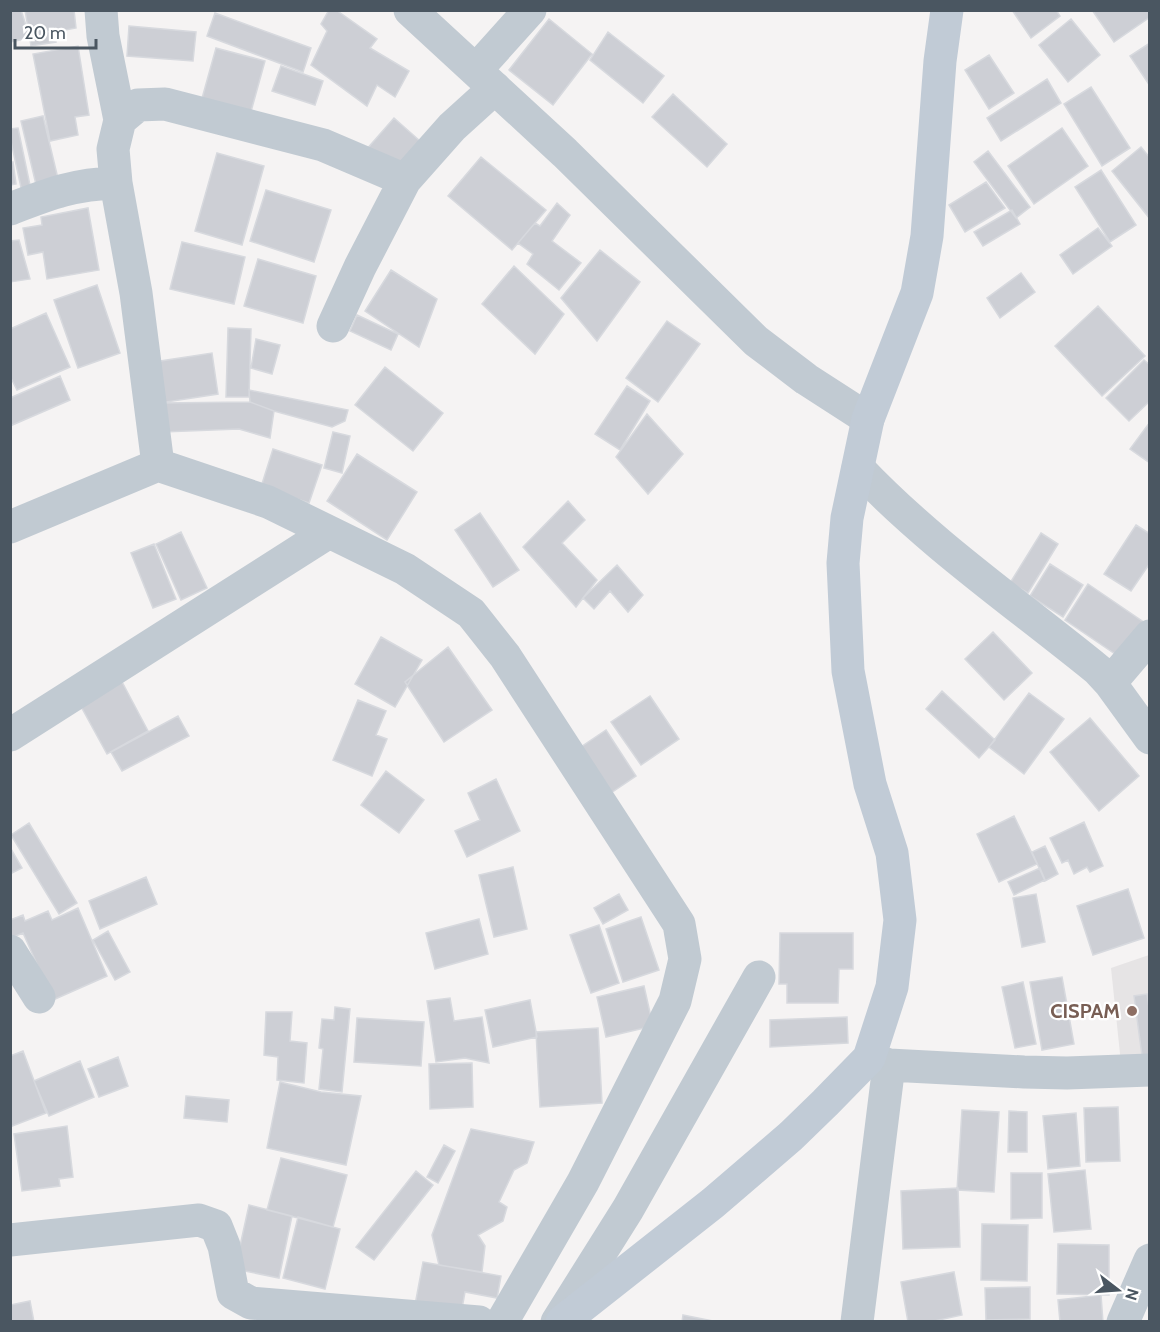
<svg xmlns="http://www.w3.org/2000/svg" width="1160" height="1332" font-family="Cabin,sans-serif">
	<rect width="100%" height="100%" fill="#f5f3f3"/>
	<!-- education -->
	<path fill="#e6e4e5" d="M 1149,955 L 1149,1086 L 1123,1082 L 1111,968 Z"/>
	<!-- building -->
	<path fill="#cdcfd5" stroke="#d7d9de" stroke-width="1.5" d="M 10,10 L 21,10 L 30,38 L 10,42 Z
		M 25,10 L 74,10 L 76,28 L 55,32 L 56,42 L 31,46 Z
		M 329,10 L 336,10 L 377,39 L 370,48 L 409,71 L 395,97 L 377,85 L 367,106 L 311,65 L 327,31 L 321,24 Z
		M 1012,10 L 1056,10 L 1060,16 L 1031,38 Z
		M 1092,10 L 1150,10 L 1150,17 L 1114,42 Z
		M 215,13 L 311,48 L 303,72 L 207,36 Z
		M 549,19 L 592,54 L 553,105 L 509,70 Z
		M 1071,19 L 1100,55 L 1068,82 L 1039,45 Z
		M 129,26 L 196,32 L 193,61 L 127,56 Z
		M 608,32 L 664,76 L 643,103 L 590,60 Z
		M 1150,43 L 1150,86 L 1130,56 Z
		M 78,46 L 89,115 L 75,117 L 78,135 L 50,141 L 33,54 Z
		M 216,48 L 265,61 L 250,115 L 201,102 Z
		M 989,55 L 1014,93 L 989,109 L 965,70 Z
		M 281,66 L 323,81 L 315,105 L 272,91 Z
		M 1047,79 L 1061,103 L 1001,141 L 987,118 Z
		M 1091,87 L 1130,148 L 1102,166 L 1064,104 Z
		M 673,94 L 727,144 L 707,167 L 652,117 Z
		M 43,116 L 60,187 L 38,193 L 21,121 Z
		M 394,118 L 420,141 L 392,173 L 366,150 Z
		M 18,128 L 31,190 L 22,192 L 10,137 L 10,129 Z
		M 1062,128 L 1088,166 L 1034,204 L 1008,166 Z
		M 1141,147 L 1150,158 L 1150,219 L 1112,171 Z
		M 988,151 L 1030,207 L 1016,218 L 974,162 Z
		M 217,153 L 264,166 L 242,245 L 195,231 Z
		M 481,157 L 546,210 L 512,250 L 448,196 Z
		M 10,162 L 13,162 L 16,184 L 10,185 Z
		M 1101,170 L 1136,225 L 1110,242 L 1075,187 Z
		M 986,182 L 1005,208 L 965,232 L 949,205 Z
		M 266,190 L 331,210 L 314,262 L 250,241 Z
		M 557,203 L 570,215 L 552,241 L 581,263 L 559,290 L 527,264 L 533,254 L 518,243 L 535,223 L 540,226 Z
		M 88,208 L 99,270 L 47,279 L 43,252 L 28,255 L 23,228 L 42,225 L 41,217 Z
		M 1012,210 L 1020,224 L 983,246 L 974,232 Z
		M 1098,228 L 1112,246 L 1073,274 L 1060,255 Z
		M 19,240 L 30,279 L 10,282 L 10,241 Z
		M 182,242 L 245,257 L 234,304 L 170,289 Z
		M 600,250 L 640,282 L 597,341 L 561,298 Z
		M 258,259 L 316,276 L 303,323 L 244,306 Z
		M 514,266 L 564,314 L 535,354 L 482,304 Z
		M 391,270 L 437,299 L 419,347 L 365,311 Z
		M 1021,273 L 1035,292 L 1000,318 L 987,298 Z
		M 97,285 L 120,353 L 78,368 L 54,300 Z
		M 1098,306 L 1145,356 L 1102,396 L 1055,346 Z
		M 46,313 L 70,367 L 17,390 L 10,376 L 10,329 Z
		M 357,315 L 398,334 L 391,350 L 350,331 Z
		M 667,321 L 700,344 L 658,402 L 626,378 Z
		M 228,328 L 251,329 L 249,397 L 226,397 Z
		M 256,339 L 280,345 L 272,374 L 251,368 Z
		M 212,353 L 218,394 L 160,403 L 154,362 Z
		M 1144,360 L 1150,365 L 1150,401 L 1129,421 L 1106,398 Z
		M 385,367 L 443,413 L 413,451 L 355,405 Z
		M 60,376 L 70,400 L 10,426 L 10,398 Z
		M 627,386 L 650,401 L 620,450 L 595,434 Z
		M 249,390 L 348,410 L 345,421 L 332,427 L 274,411 L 250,402 Z
		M 250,402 L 274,411 L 270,438 L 239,429 L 163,432 L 160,403 Z
		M 647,414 L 683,454 L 648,494 L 616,457 Z
		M 1150,422 L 1150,463 L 1130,449 Z
		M 333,432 L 350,436 L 342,473 L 324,468 Z
		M 273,449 L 322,465 L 309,503 L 261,487 Z
		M 357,454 L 417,492 L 387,540 L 327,501 Z
		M 568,501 L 585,520 L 562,543 L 597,580 L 576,607 L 523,547 Z
		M 480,513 L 519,570 L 493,587 L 455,530 Z
		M 1136,525 L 1150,534 L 1150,563 L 1131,591 L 1104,574 Z
		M 181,532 L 207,588 L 181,600 L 156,544 Z
		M 1041,533 L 1058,544 L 1028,593 L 1010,583 Z
		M 154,544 L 176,599 L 153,608 L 131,553 Z
		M 1050,564 L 1083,585 L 1063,617 L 1030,596 Z
		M 617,565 L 643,595 L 628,612 L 610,591 L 594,609 L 583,598 Z
		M 1088,584 L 1145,623 L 1121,658 L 1065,620 Z
		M 993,632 L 1032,673 L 1004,700 L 965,659 Z
		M 381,637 L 422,660 L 395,707 L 355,684 Z
		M 448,647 L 492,710 L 444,742 L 405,682 Z
		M 120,678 L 148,731 L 107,754 L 78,701 Z
		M 942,691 L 995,740 L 979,758 L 926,709 Z
		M 1029,693 L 1064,719 L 1024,774 L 989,747 Z
		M 650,696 L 679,739 L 641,765 L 611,722 Z
		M 358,700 L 386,711 L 376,735 L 387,739 L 372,776 L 333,760 Z
		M 178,716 L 189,736 L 122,771 L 111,752 Z
		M 1090,718 L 1139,776 L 1099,811 L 1050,752 Z
		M 606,730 L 636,776 L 602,799 L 572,753 Z
		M 386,771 L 424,800 L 399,833 L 361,805 Z
		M 496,779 L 520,831 L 467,857 L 455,831 L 480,820 L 468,793 Z
		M 1014,816 L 1037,864 L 999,882 L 977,834 Z
		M 1084,822 L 1103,866 L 1090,872 L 1087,867 L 1074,874 L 1068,860 L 1062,863 L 1050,838 Z
		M 29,823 L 77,903 L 59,914 L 11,835 Z
		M 1045,846 L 1058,874 L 1045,881 L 1032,852 Z
		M 10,847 L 22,868 L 10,874 Z
		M 513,867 L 527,929 L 494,937 L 479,875 Z
		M 1040,868 L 1045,880 L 1014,895 L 1008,882 Z
		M 146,877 L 157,904 L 100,929 L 89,901 Z
		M 1128,889 L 1144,938 L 1093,955 L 1077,906 Z
		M 619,894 L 628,910 L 603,924 L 594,908 Z
		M 1036,894 L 1045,942 L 1022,947 L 1013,898 Z
		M 78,908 L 107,976 L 53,1000 L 23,933 L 11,938 L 10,920 L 23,915 L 25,921 L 48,911 L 52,920 Z
		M 641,917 L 659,970 L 623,982 L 606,929 Z
		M 479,919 L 488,954 L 435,969 L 426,933 Z
		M 599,925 L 619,983 L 591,993 L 570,935 Z
		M 108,931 L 130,972 L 115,980 L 93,940 Z
		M 780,933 L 853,933 L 853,969 L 839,969 L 838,1003 L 787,1003 L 787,984 L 779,984 Z
		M 1062,977 L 1074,1044 L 1042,1050 L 1030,982 Z
		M 1023,982 L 1036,1044 L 1015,1048 L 1002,987 Z
		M 644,986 L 653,1026 L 606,1037 L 597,997 Z
		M 1147,994 L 1150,1014 L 1150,1062 L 1143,1063 L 1134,996 Z
		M 450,998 L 454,1021 L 482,1017 L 489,1063 L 465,1058 L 436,1062 L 427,1001 Z
		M 530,1000 L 537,1037 L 493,1047 L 485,1010 Z
		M 335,1007 L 350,1009 L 342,1092 L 319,1089 L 323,1049 L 319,1048 L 322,1019 L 334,1020 Z
		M 266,1012 L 292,1012 L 290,1041 L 307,1043 L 304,1083 L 277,1080 L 278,1057 L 264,1055 Z
		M 847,1017 L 848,1043 L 770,1047 L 770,1020 Z
		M 357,1018 L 424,1022 L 421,1066 L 354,1062 Z
		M 598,1028 L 602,1103 L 540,1107 L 536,1032 Z
		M 23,1051 L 46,1113 L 10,1127 L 10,1056 Z
		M 118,1057 L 128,1086 L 99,1097 L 88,1069 Z
		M 80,1061 L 94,1097 L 49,1116 L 34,1081 Z
		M 472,1063 L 473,1107 L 430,1109 L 429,1064 Z
		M 280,1082 L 321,1092 L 361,1096 L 346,1165 L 267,1148 Z
		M 186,1096 L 229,1100 L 227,1122 L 184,1118 Z
		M 1118,1107 L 1120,1161 L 1086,1162 L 1084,1108 Z
		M 962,1110 L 999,1112 L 994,1192 L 957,1190 Z
		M 1009,1111 L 1027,1112 L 1027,1152 L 1008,1152 Z
		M 1076,1113 L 1080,1166 L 1048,1169 L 1043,1116 Z
		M 67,1126 L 73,1177 L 59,1179 L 60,1186 L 22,1191 L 14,1134 Z
		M 471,1129 L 534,1142 L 527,1163 L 514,1170 L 499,1202 L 507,1207 L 503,1221 L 478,1235 L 485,1246 L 482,1272 L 439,1265 L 432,1235 Z
		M 444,1145 L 455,1151 L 438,1183 L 427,1177 Z
		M 281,1158 L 347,1175 L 333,1227 L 267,1210 Z
		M 1085,1170 L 1091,1229 L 1054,1232 L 1048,1174 Z
		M 416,1171 L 433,1185 L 374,1260 L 356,1247 Z
		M 1011,1173 L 1042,1173 L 1042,1218 L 1011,1219 Z
		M 958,1188 L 960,1247 L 903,1249 L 901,1191 Z
		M 249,1205 L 292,1216 L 279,1278 L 235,1269 Z
		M 298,1217 L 340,1229 L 325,1289 L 283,1278 Z
		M 982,1224 L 1028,1225 L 1027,1281 L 981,1280 Z
		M 1058,1244 L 1109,1245 L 1109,1295 L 1057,1294 Z
		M 423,1262 L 501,1276 L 497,1298 L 465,1292 L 461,1314 L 415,1305 Z
		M 954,1272 L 962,1315 L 930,1322 L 908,1322 L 901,1282 Z
		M 1030,1287 L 1030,1319 L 986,1320 L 985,1288 Z
		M 1101,1295 L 1103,1322 L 1060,1322 L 1058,1300 Z
		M 30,1301 L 34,1322 L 10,1322 L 10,1305 Z
		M 683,1315 L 718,1322 L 682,1322 Z"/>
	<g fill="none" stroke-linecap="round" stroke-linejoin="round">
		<!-- street -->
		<path stroke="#c1cad2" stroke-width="33" d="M 101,10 L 103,36 L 120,120 L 113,149 L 116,183 L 136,293 L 158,465
			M 410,10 L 565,153 L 756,341 L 806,379 L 868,419
			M 476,70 L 530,10
			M 120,120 L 138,105 L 165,104 L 323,145 L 405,180
			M 10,209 C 49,194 74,184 116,183
			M 333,326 L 360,267 L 405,180 L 452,127 L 495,88
			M 858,468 C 930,544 1017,604 1098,670 L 1110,683 L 1150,738
			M 10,527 L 158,465 L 268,502 L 405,569 L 471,613 L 505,656 L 679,924 L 685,959 L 675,1001 L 583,1182 L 502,1322
			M 1110,683 L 1150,636
			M 10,735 L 329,532
			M 10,951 L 39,997
			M 889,1065 L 1024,1072 L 1067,1073 L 1150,1070
			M 10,1240 L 199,1220 L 216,1226 L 224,1246 L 233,1293 L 251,1303 L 479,1322
			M 557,1322 L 628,1209 L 759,977
			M 857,1322 L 889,1065 L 869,1058
			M 1123,1322 L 1150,1260"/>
		<!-- secondary -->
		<path stroke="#c1cbd6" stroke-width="33" d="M 562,1322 L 713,1203 L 791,1136 L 825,1103 L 869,1058 L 892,987 L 900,920 L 892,853 L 870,784 L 848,671 L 843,563 L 847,518 L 868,419 L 917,293 L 927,236 L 940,61 L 947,10"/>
	</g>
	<!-- markers -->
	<circle fill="#8d6e63" stroke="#fff" stroke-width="2" cx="1132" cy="1011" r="6"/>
	<g text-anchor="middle" stroke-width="4.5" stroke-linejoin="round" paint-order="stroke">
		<!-- education labels -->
		<g font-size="20" font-weight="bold" fill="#785e54" stroke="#fff" text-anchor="end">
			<text x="1120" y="1018">CISPAM</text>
		</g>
	</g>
	<!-- border -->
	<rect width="1160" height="1332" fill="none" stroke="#4a5661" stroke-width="24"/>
	<!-- north arrow -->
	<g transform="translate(1118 1290) rotate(107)" stroke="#ffffff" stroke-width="4.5" paint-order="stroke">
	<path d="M0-4.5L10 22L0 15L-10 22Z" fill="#4a5661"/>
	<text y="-9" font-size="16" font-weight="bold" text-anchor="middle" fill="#4a5661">N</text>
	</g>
	<!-- scale -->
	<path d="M15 39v9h81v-9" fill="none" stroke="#4a5661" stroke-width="3"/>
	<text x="24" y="39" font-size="18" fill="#4a5661" stroke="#ffffff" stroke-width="4.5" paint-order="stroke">20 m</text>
</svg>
